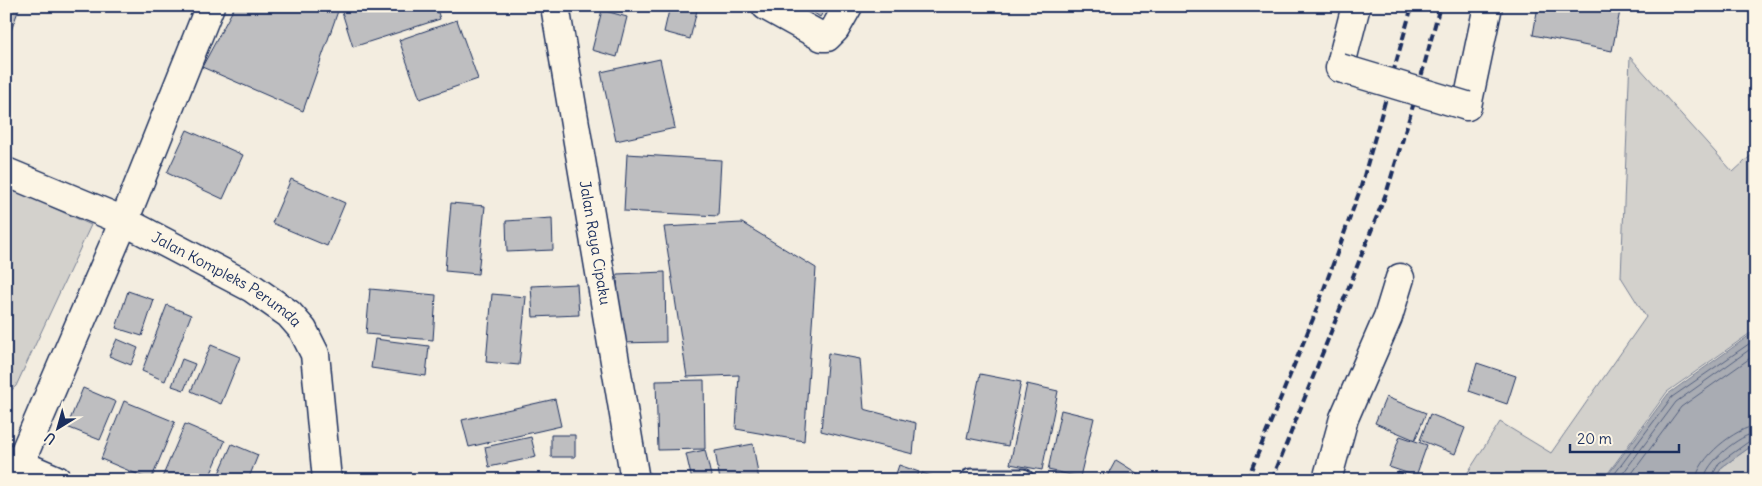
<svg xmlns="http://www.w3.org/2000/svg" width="1762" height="486" font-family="Delius,sans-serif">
	<rect width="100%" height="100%" fill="#f3ede0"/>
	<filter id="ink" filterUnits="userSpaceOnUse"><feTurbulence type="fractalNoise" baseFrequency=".02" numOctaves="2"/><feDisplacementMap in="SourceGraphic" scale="10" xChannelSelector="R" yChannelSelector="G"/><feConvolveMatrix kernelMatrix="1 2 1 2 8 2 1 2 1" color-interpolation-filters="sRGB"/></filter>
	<g filter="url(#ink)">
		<!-- green -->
		<path fill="#d3d1cc" stroke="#778095" d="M 1630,57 L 1733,172 L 1756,151 L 1756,332 L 1749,334 L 1667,392 L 1603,480 L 1463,480 L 1500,422 L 1551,453 L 1646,317 L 1621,277 Z
			M 6,186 L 91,225 L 16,386 L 6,395 Z
			M 1756,443 L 1756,480 L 1715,480 L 1722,467 Z"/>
		<!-- water -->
		<path fill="#a9acb3" stroke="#707a91" d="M 1756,334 L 1756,443 L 1722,467 L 1714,480 L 1604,480 L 1668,394 L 1750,335 Z"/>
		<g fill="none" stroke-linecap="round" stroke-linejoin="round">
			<!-- shore -->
			<path stroke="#546180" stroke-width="1" d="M 1610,480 L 1672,397 L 1756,339
				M 1618,480 L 1676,402 L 1756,345
				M 1627,480 L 1681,407 L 1756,354
				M 1696,480 C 1697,459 1736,427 1756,426
				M 1704,480 C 1705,463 1740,434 1756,433
				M 1710,480 L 1719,463 L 1751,440 L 1756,440"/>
		</g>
		<!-- building -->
		<path fill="#bebec0" stroke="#1b2f5e" d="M 6,6 L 20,6 L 6,44 Z
			M 235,6 L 328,6 L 338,11 L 303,111 L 202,67 Z
			M 340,6 L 436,6 L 440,19 L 353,47 Z
			M 670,6 L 698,6 L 690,39 L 664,32 Z
			M 804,6 L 827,6 L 820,17 Z
			M 1538,6 L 1621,6 L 1612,51 L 1533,35 Z
			M 602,10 L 627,17 L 617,57 L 592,50 Z
			M 457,20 L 478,79 L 420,99 L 399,40 Z
			M 660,59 L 675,128 L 616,141 L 601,72 Z
			M 187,130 L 243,155 L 223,199 L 167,173 Z
			M 627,154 L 721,160 L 718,216 L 624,211 Z
			M 291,179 L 345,203 L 327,246 L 272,223 Z
			M 451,203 L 485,206 L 478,274 L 445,271 Z
			M 552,218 L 553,250 L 507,252 L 506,221 Z
			M 742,223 L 816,268 L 804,441 L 736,429 L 739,375 L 687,377 L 664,227 Z
			M 665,272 L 666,342 L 619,343 L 617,274 Z
			M 577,284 L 579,315 L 533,317 L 531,286 Z
			M 370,289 L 436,295 L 433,340 L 366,334 Z
			M 128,291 L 154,300 L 142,336 L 116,328 Z
			M 492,294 L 526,297 L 519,365 L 486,362 Z
			M 167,305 L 191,315 L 165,381 L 142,371 Z
			M 117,339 L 138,348 L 131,365 L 109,356 Z
			M 375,339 L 429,346 L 426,376 L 371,368 Z
			M 211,345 L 240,357 L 221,404 L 191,391 Z
			M 828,353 L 860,359 L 864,409 L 916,423 L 913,454 L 821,431 Z
			M 182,359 L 195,364 L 184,390 L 172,386 Z
			M 1477,363 L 1516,376 L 1507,404 L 1469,391 Z
			M 980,374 L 1021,382 L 1008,446 L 967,438 Z
			M 704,380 L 705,449 L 658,450 L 656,381 Z
			M 1027,384 L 1058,391 L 1042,470 L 1010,464 Z
			M 83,388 L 116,402 L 100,440 L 67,427 Z
			M 1386,397 L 1426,413 L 1415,440 L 1375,423 Z
			M 555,399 L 561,426 L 469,447 L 462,420 Z
			M 124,401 L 175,422 L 151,480 L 101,459 Z
			M 1061,410 L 1094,418 L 1080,477 L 1048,470 Z
			M 1430,414 L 1465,428 L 1455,454 L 1420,440 Z
			M 185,424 L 225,441 L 208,480 L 161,480 Z
			M 551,435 L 575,435 L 575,457 L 551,457 Z
			M 1400,436 L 1427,445 L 1416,476 L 1389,467 Z
			M 531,437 L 536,457 L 489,467 L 485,447 Z
			M 232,444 L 258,455 L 248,480 L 216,480 Z
			M 753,444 L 759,480 L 720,480 L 715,451 Z
			M 705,450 L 712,480 L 692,480 L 686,454 Z
			M 1116,460 L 1148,480 L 1105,480 Z
			M 899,465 L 919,472 L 916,480 L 894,480 Z
			M 1398,472 L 1417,480 L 1396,480 Z
			M 922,473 L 944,480 L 920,480 Z"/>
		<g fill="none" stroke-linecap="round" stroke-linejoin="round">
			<!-- lane casing -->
			<g stroke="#1b2f5e" stroke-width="25">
				<path id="lane" d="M 971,480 L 1023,480"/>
			</g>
			<!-- street casing -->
			<g stroke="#1b2f5e" stroke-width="31">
				<g id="street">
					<path d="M 766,6 L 822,37 L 827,37 L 835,29 L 848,6"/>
					<path d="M 1340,68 L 1356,6"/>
					<path d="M 1467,106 L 1488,6"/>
					<path id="s1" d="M 6,172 L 124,221 L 252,288 L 289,314 L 303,330 L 315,354 L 327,480"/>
					<path d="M 6,458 L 57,480"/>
					<path d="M 20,463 L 124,221 L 210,6"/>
					<path d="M 1327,480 L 1344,418 L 1388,317 L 1400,278"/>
				</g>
			</g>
			<!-- secondary casing -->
			<g stroke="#1b2f5e" stroke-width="31">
				<g id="secondary">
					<path id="s2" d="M 555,6 L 635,480"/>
				</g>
			</g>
			<!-- lane -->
			<use href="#lane" stroke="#fcf5e5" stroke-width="21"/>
			<!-- street -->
			<use href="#street" stroke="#fcf5e5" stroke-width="28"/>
			<!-- secondary -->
			<use href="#secondary" stroke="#fcf5e5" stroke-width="28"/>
			<!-- rail -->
			<path stroke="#1b2f5e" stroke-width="4" stroke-dasharray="8 4" stroke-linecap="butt" d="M 1247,480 L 1313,319 L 1360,190 L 1412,6
				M 1272,480 L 1387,191 L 1416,96 L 1440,6"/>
			<!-- street-bridge casing -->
			<g stroke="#1b2f5e" stroke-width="31" stroke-linecap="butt">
				<path id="street-bridge" d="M 1340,68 L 1467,106"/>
			</g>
			<!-- street-bridge -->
			<use href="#street-bridge" stroke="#fcf5e5" stroke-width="28"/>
		</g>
	</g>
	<g text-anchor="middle" stroke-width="4.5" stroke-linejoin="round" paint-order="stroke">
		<!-- street labels -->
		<g font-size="15" fill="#1b2f5e" stroke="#fcf5e5">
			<text dy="5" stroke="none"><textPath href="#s2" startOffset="240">Jalan Raya Cipaku</textPath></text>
			<text dy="5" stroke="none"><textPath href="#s1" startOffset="246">Jalan Kompleks Perumda</textPath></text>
		</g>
	</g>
	<!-- margin -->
	<rect width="1762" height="486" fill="none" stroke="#fcf5e5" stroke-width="25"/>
	<rect x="12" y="12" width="1737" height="461" fill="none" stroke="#1b2f5e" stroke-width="2" filter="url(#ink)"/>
	<!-- north arrow -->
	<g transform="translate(58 428) rotate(217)" stroke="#fcf5e5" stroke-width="4" paint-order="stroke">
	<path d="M0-4L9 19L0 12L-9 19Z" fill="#1b2f5e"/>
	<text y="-8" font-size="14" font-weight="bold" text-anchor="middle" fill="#1b2f5e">U</text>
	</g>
	<!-- scale -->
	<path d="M1570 444v8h109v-8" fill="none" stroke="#1b2f5e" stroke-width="2.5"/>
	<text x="1577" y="444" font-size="15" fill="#1b2f5e" stroke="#fcf5e5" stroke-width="4" paint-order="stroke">20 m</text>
</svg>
